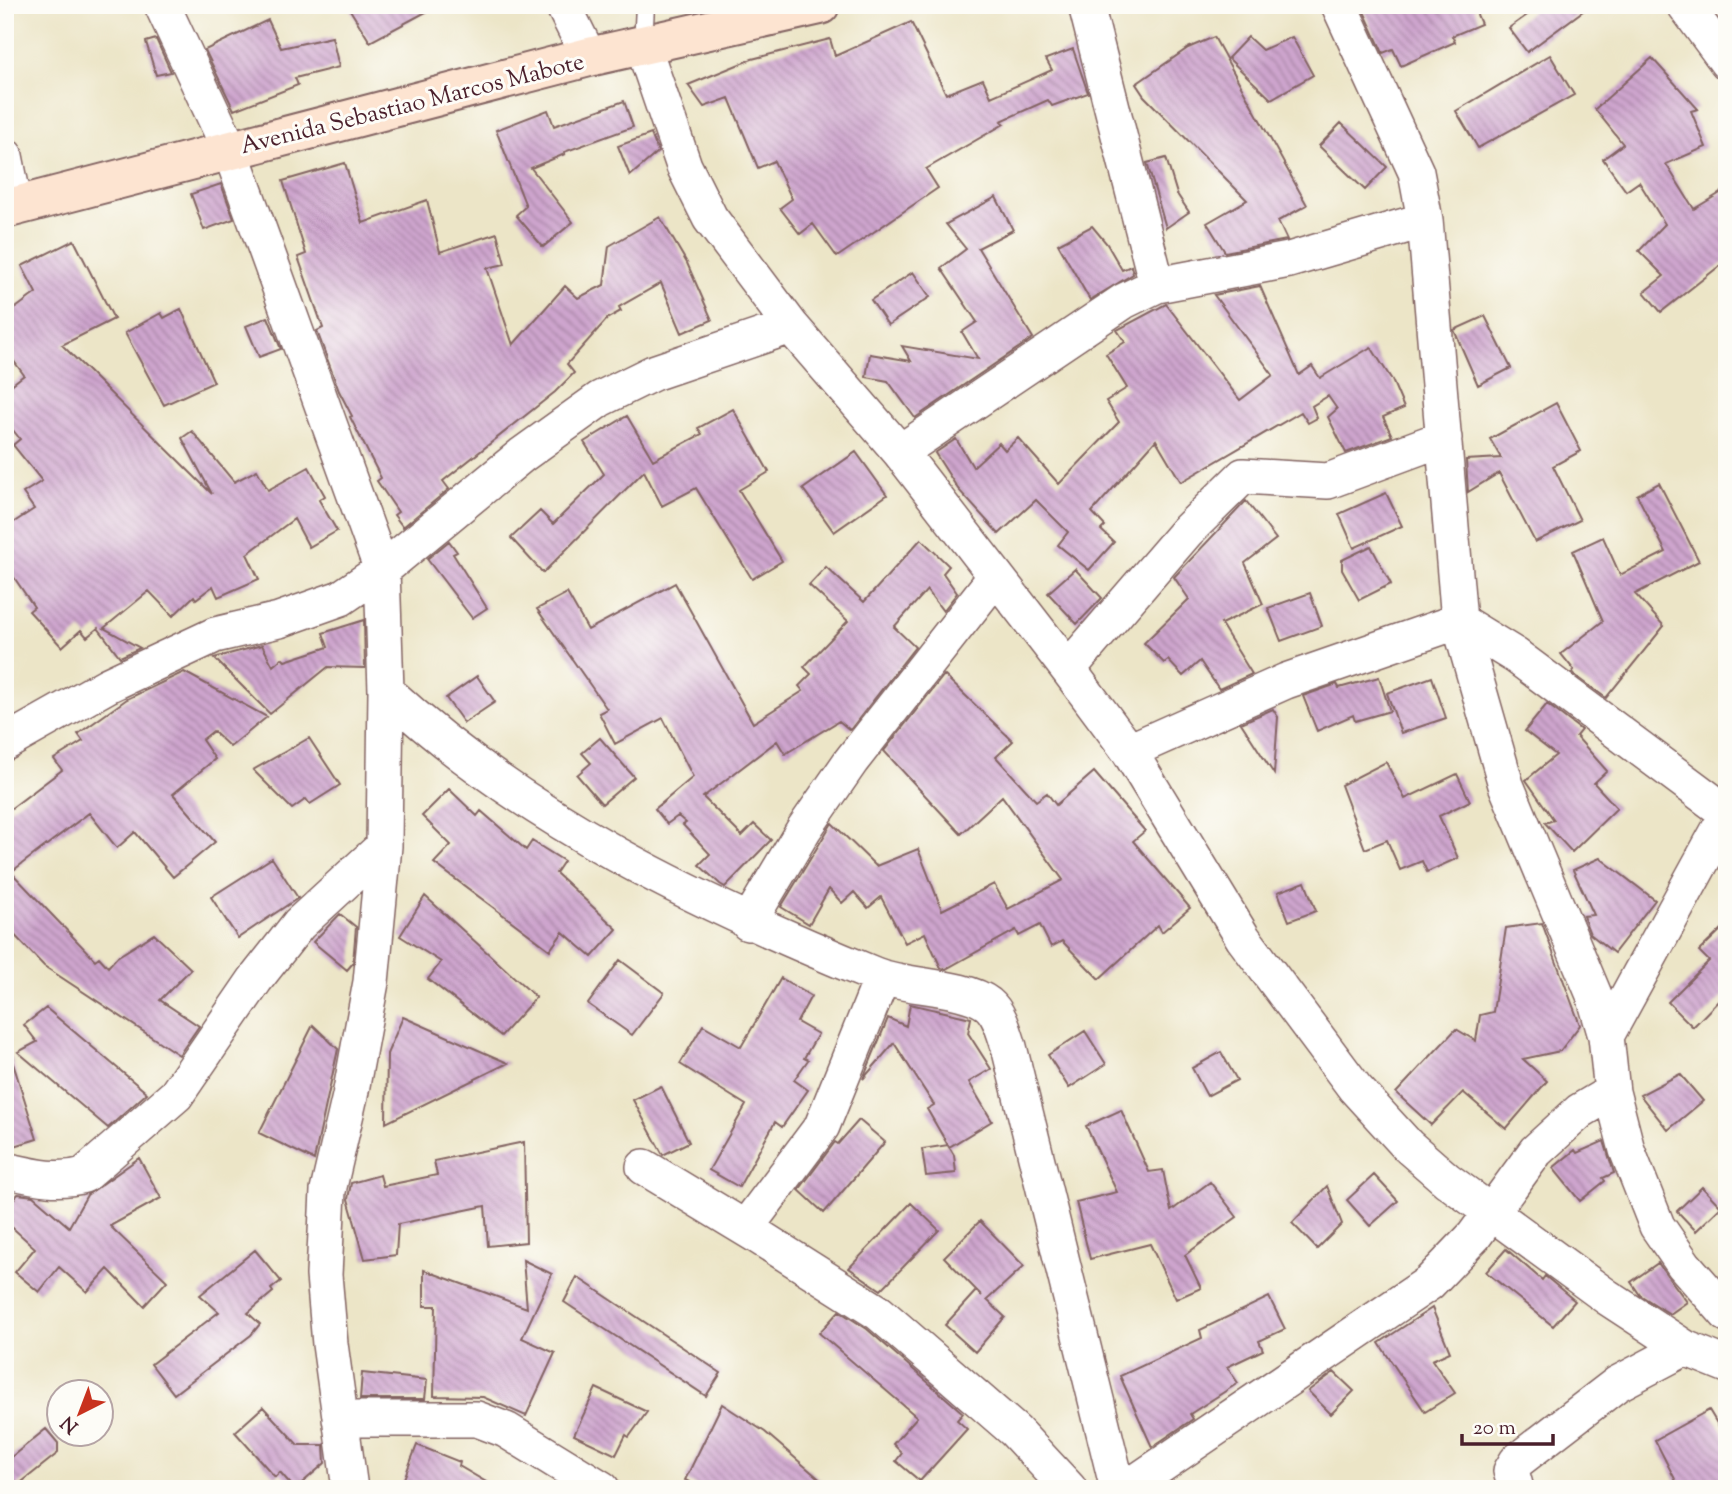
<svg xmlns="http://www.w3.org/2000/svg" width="1732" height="1494" font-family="'Sorts Mill Goudy',serif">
	<defs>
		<pattern id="building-back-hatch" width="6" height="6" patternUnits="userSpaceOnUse" patternTransform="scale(1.75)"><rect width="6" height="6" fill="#cea5ce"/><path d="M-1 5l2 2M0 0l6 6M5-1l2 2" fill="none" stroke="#a986a7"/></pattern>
	</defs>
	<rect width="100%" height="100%" fill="#fdfcf7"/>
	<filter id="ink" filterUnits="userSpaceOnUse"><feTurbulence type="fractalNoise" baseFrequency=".0143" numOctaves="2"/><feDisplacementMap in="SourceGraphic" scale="14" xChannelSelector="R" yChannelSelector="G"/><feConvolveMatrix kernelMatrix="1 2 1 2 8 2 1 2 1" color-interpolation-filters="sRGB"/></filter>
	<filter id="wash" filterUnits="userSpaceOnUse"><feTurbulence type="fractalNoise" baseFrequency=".00686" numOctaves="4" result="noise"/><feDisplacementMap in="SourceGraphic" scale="28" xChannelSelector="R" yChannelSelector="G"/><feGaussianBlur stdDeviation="1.57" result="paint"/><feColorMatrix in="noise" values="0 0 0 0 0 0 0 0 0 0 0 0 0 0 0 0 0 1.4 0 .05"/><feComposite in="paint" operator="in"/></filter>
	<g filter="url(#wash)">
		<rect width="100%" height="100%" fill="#ece5c7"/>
		<g id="blocks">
			<!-- building -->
			<path fill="url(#building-back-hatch)" d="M 347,5 L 439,5 L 370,42 Z
				M 1361,5 L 1473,5 L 1481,24 L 1452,36 L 1455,42 L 1401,66 L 1393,49 L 1383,53 Z
				M 1541,5 L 1591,5 L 1527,52 L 1509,28 Z
				M 268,20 L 281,48 L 332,37 L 339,67 L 295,78 L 298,85 L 234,110 L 205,50 Z
				M 911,22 L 946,94 L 983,79 L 991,97 L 1052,70 L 1046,59 L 1073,49 L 1088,93 L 1052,106 L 1048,100 L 1001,121 L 1004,124 L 926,169 L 938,188 L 837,257 L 813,224 L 800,234 L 780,208 L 792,199 L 774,161 L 758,168 L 729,98 L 704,107 L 688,85 L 752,59 L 830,39 L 835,56 Z
				M 1214,37 L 1307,205 L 1278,221 L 1287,240 L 1225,252 L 1207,223 L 1247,200 L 1144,96 L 1136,84 L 1188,48 Z
				M 1248,37 L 1262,50 L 1292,37 L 1313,75 L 1271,99 L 1228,58 Z
				M 156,39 L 171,72 L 156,75 L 146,42 Z
				M 1550,55 L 1574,95 L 1478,148 L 1456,111 Z
				M 1652,58 L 1698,109 L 1691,111 L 1706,147 L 1666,164 L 1694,209 L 1727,189 L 1727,260 L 1661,312 L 1644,292 L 1664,276 L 1639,251 L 1665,224 L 1639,182 L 1626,191 L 1603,159 L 1623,144 L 1595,109 Z
				M 624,101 L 633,127 L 564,152 L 565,154 L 531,168 L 573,222 L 543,247 L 516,215 L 526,206 L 496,130 L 548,110 L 554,126 Z
				M 1341,123 L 1387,167 L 1365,190 L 1319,146 Z
				M 651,134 L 658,152 L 630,176 L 618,146 Z
				M 1166,158 L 1177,194 L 1189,212 L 1166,228 L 1147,163 Z
				M 345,163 L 363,223 L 427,200 L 440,252 L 497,233 L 505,264 L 487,268 L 513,345 L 565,286 L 578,298 L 604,285 L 609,246 L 660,217 L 687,263 L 712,320 L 682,333 L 661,283 L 619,307 L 621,311 L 608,318 L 567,364 L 574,373 L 555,392 L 443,481 L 449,489 L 403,527 L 394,515 L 398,512 L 377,481 L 381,478 L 350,417 L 352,416 L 339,391 L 317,331 L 323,328 L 298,257 L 306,254 L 283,181 Z
				M 221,184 L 234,219 L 204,230 L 191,194 Z
				M 996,197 L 1013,230 L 978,248 L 1033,338 L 915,418 L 888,381 L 866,377 L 870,354 L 911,361 L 902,346 L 978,359 L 962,332 L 977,322 L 941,268 L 966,249 L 946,224 Z
				M 1092,226 L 1107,244 L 1122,270 L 1131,266 L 1133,274 L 1090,300 L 1058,244 Z
				M 74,240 L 114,319 L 62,345 L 212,494 L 182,438 L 192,431 L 234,482 L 257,470 L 268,490 L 309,467 L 325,496 L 319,500 L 337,531 L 309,547 L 294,519 L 247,554 L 259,579 L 218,597 L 213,586 L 196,599 L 194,596 L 173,616 L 149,591 L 104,628 L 140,648 L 120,657 L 98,628 L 87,637 L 81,630 L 62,647 L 29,611 L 34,607 L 5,564 L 5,528 L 34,509 L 23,493 L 42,481 L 13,445 L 20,439 L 5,420 L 5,390 L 24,375 L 5,349 L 5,316 L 36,293 L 22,266 Z
				M 913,272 L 930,297 L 888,325 L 871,300 Z
				M 1260,286 L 1299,375 L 1312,366 L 1320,378 L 1371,347 L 1392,380 L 1404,408 L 1383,417 L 1392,436 L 1346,453 L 1328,417 L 1337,409 L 1328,396 L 1312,406 L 1317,418 L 1308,423 L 1301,412 L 1181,482 L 1156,440 L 1092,512 L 1105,526 L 1101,530 L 1114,542 L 1089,570 L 1058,545 L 1068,532 L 1036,500 L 999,534 L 958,489 L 935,453 L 956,439 L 973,467 L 999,443 L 1005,450 L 1018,438 L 1059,484 L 1119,422 L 1106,401 L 1127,388 L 1106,354 L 1125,342 L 1117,330 L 1166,304 L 1240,400 L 1273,375 L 1214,295 Z
				M 181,309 L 214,382 L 164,405 L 125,333 L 161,313 L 164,318 Z
				M 1485,316 L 1511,368 L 1478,385 L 1454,330 Z
				M 268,317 L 281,349 L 259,357 L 246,326 Z
				M 1556,403 L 1581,451 L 1553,466 L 1580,520 L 1535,542 L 1499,473 L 1468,492 L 1466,460 L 1501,458 L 1490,439 Z
				M 733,409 L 769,472 L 739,490 L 782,561 L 752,579 L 696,488 L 662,506 L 644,471 L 543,573 L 511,538 L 540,511 L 553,524 L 604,474 L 584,442 L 627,416 L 653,460 L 702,434 L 698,428 Z
				M 856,452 L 887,495 L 834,532 L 803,489 Z
				M 1659,483 L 1699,561 L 1635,594 L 1664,626 L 1606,698 L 1572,673 L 1574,670 L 1561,654 L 1603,621 L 1573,551 L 1603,537 L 1620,575 L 1666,552 L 1637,495 Z
				M 1386,493 L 1402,526 L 1354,548 L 1339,514 Z
				M 1246,501 L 1276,539 L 1245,563 L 1263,604 L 1221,624 L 1252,674 L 1219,689 L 1200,661 L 1183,676 L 1168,660 L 1164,663 L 1144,643 L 1189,599 L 1174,577 Z
				M 921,539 L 949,566 L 943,573 L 957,593 L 943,611 L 927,590 L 894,627 L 915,647 L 850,730 L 839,721 L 785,754 L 777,741 L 703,797 L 742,836 L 754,824 L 771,840 L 725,887 L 720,884 L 699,865 L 710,854 L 683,825 L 686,823 L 678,816 L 667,824 L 655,809 L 693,777 L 663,718 L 615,744 L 599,713 L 607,709 L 537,609 L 567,593 L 588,630 L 675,583 L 753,723 L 803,691 L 799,686 L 811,674 L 804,667 L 848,621 L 809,585 L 826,567 L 864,602 Z
				M 449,541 L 457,552 L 453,554 L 487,608 L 472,618 L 427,559 Z
				M 1371,546 L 1391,584 L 1359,600 L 1342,570 L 1342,560 Z
				M 1075,569 L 1102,598 L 1077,624 L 1048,593 Z
				M 1310,593 L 1322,626 L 1281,641 L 1268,608 Z
				M 364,620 L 365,668 L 328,667 L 270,714 L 214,658 L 262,645 L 273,666 L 282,658 L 285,661 L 328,647 L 323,633 Z
				M 184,672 L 267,717 L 230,747 L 213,731 L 202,740 L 215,759 L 173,794 L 215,842 L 173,877 L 135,832 L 117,848 L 89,813 L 11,872 L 95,960 L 99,957 L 108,967 L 117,957 L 154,934 L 191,969 L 160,1000 L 199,1026 L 179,1055 L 44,966 L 5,925 L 5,813 L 62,770 L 54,759 L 83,741 L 78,734 L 127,699 Z
				M 944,675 L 1013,741 L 996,757 L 1036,801 L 1047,793 L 1056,805 L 1094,772 L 1145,831 L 1133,841 L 1190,908 L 1162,932 L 1158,925 L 1099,979 L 1062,941 L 1051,947 L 1040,925 L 1019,936 L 1016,930 L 946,969 L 941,968 L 925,933 L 905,943 L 881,897 L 868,908 L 854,892 L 842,903 L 829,889 L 809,924 L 781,907 L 832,823 L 876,866 L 918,849 L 942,910 L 994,884 L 1008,909 L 1063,880 L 1002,796 L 961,834 L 884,751 Z
				M 477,676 L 495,702 L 464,723 L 446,698 Z
				M 1379,677 L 1390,711 L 1355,721 L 1353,715 L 1317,731 L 1303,696 L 1337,684 L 1339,688 Z
				M 1432,677 L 1446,718 L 1401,733 L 1387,693 Z
				M 1547,704 L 1581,730 L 1576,736 L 1607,771 L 1594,783 L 1617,808 L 1572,852 L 1545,823 L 1554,820 L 1526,780 L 1556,755 L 1525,731 Z
				M 1273,709 L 1278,717 L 1274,774 L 1241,723 Z
				M 309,738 L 340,785 L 310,804 L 306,799 L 292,809 L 253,770 Z
				M 600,738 L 634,777 L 602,804 L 577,775 L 591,763 L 582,753 Z
				M 1386,762 L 1405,799 L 1457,774 L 1470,801 L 1439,816 L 1458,858 L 1427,872 L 1422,861 L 1400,870 L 1387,840 L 1365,849 L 1341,785 Z
				M 449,789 L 477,816 L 481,811 L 526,850 L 532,841 L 564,861 L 556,873 L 617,929 L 592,957 L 563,932 L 550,950 L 434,863 L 451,845 L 422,816 Z
				M 272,858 L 298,898 L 238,938 L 211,897 Z
				M 1600,858 L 1655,900 L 1614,953 L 1590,934 L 1583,916 L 1594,915 L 1573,870 Z
				M 1305,882 L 1316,911 L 1289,921 L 1278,892 Z
				M 425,896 L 536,997 L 501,1036 L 428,979 L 441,962 L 400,936 Z
				M 340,914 L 356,927 L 353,963 L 347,970 L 313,942 Z
				M 1542,923 L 1580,1025 L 1560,1051 L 1523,1059 L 1547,1081 L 1506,1129 L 1463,1092 L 1431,1125 L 1396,1093 L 1456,1029 L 1476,1041 L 1480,1015 L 1493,1012 L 1506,928 Z
				M 1727,924 L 1727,992 L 1693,1027 L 1668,1002 L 1709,961 L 1699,951 Z
				M 620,960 L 664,993 L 632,1035 L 588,1004 Z
				M 781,978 L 811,996 L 797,1022 L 818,1034 L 804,1058 L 808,1060 L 794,1080 L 808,1090 L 782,1127 L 775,1122 L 739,1187 L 709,1170 L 746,1105 L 680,1064 L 703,1025 L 741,1047 Z
				M 910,1004 L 971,1018 L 968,1033 L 991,1069 L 969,1082 L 992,1121 L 949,1147 L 927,1109 L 934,1105 L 894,1043 L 863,1079 L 888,1018 L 906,1026 Z
				M 46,1008 L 147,1093 L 108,1128 L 18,1052 L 37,1042 L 24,1025 Z
				M 403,1017 L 508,1063 L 386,1123 L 387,1054 Z
				M 313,1025 L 338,1049 L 314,1160 L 259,1133 Z
				M 1085,1031 L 1106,1064 L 1069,1088 L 1048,1055 Z
				M 1221,1052 L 1237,1080 L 1207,1096 L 1192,1068 Z
				M 11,1057 L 37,1139 L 5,1149 L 5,1058 Z
				M 1680,1074 L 1703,1101 L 1668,1130 L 1640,1095 Z
				M 661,1086 L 689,1142 L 663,1155 L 633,1100 Z
				M 1121,1110 L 1149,1172 L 1163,1170 L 1171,1211 L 1210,1182 L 1237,1217 L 1185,1255 L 1201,1288 L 1176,1299 L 1150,1244 L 1090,1259 L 1076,1202 L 1117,1192 L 1086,1126 Z
				M 859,1120 L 885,1142 L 824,1213 L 799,1190 L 835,1142 L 838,1144 Z
				M 1604,1141 L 1614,1173 L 1603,1178 L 1605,1181 L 1580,1201 L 1553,1168 L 1575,1150 L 1577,1153 Z
				M 524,1142 L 526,1242 L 488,1246 L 485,1206 L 398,1224 L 396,1255 L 365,1259 L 348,1199 L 351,1183 L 380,1175 L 383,1186 L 437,1175 L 434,1161 Z
				M 948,1145 L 954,1155 L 956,1173 L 926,1176 L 922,1149 Z
				M 139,1158 L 161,1198 L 110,1226 L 167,1281 L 144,1306 L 108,1269 L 87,1292 L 59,1267 L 39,1292 L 15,1272 L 35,1248 L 5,1221 L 5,1209 L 18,1194 L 33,1196 L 69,1227 L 87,1195 Z
				M 1374,1175 L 1398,1201 L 1370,1226 L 1347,1200 Z
				M 1327,1186 L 1342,1224 L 1317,1249 L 1292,1223 Z
				M 1702,1187 L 1721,1207 L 1696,1231 L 1677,1211 Z
				M 911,1203 L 939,1230 L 881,1290 L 849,1268 Z
				M 980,1221 L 1024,1266 L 987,1300 L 1005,1317 L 975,1352 L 945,1325 L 976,1291 L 982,1296 L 944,1257 Z
				M 1506,1249 L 1542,1280 L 1545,1276 L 1575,1301 L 1553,1326 L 1486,1272 Z
				M 255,1250 L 281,1281 L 271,1289 L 273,1292 L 248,1313 L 260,1324 L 251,1335 L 174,1394 L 151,1364 L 219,1312 L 200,1295 Z
				M 523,1260 L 552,1274 L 522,1338 L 555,1353 L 526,1416 L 483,1397 L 434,1396 L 436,1306 L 424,1306 L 424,1270 L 527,1308 Z
				M 1658,1263 L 1687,1302 L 1670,1314 L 1640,1295 L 1631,1282 Z
				M 577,1277 L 721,1373 L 706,1396 L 564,1302 Z
				M 1269,1297 L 1285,1329 L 1259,1341 L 1263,1350 L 1227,1367 L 1238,1383 L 1190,1414 L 1193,1419 L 1152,1447 L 1120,1376 L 1202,1338 L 1200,1330 Z
				M 1432,1308 L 1450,1352 L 1432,1360 L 1455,1393 L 1425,1412 L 1379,1343 Z
				M 839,1311 L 867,1329 L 963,1413 L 957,1420 L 967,1429 L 920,1481 L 896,1461 L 902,1453 L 893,1444 L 917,1417 L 819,1333 Z
				M 1334,1372 L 1354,1391 L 1331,1414 L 1308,1391 Z
				M 362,1373 L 427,1380 L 425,1399 L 360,1399 Z
				M 596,1388 L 647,1412 L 629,1437 L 626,1435 L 616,1455 L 574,1435 Z
				M 722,1404 L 765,1432 L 831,1489 L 703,1489 L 685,1480 Z
				M 263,1407 L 298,1445 L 324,1445 L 325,1463 L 295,1489 L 280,1472 L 275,1477 L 235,1432 Z
				M 1709,1410 L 1727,1440 L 1727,1489 L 1680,1489 L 1655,1440 Z
				M 46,1429 L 58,1443 L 58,1453 L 13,1489 L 5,1489 L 5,1462 Z
				M 417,1445 L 460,1462 L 459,1466 L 498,1489 L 400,1489 Z"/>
		</g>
	</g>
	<g filter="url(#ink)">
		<use href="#blocks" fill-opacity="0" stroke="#836462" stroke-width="2"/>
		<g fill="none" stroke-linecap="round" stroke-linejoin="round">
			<!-- service casing -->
			<g stroke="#836462" stroke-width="21">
				<path id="service" d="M 643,46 L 645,5"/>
			</g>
			<!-- minor casing -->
			<g stroke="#836462" stroke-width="38">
				<path id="minor" d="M 162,5 L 230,150 L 382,570 L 386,691 L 384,846 L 371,982 L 350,1096 L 328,1191 L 324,1275 L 330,1344 L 350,1489
					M 563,5 L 589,57
					M 1086,5 L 1157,285
					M 1339,5 L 1416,172 L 1425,220 L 1459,621 L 1506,785 L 1594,995 L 1606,1036 L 1612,1092 L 1627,1150 L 1657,1226 L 1684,1265 L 1727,1314
					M 1685,5 L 1727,62
					M 643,46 L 684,166 L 710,218 L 791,326 L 900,452 L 1068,669 L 1129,751 L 1243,938 L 1355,1088 L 1408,1146 L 1447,1180 L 1607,1297 L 1685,1348 L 1727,1365
					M 5,156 L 15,206
					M 900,452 L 1124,301 L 1157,285 L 1289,260 L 1425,220
					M 1459,621 L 1516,656 L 1727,813
					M 1068,669 L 1186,532 L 1243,476 L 1328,481 L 1444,438
					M 386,691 C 527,821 699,903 875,975 C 905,987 965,986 988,1004 C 1000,1014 1004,1032 1009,1047 L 1118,1489
					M 5,743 L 108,685 L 215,635 L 279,620 L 341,598 L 382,570 L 522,455 L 600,399 L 653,373 L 791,326
					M 1129,751 L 1286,681 L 1459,621
					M 748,923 L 804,829 L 851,761 L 996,576
					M 882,978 L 822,1126 L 750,1222 L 753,1233 L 879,1313 L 1015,1431 L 1069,1489
					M 1606,1036 L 1727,815
					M 644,1167 L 753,1233
					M 5,1170 C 32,1176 57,1183 84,1175 L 176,1095 L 255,980 L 299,924 L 384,846
					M 340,1419 L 477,1419 L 506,1430 L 602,1489
					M 1126,1489 L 1429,1283 L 1474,1236 L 1536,1151 L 1580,1111 L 1612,1092
					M 1516,1489 L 1511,1471 L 1517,1461 L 1617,1384 L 1685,1348"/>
			</g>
			<!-- secondary casing -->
			<g stroke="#836462" stroke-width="42">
				<path id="secondary" d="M 5,209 L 589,57 L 820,5"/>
			</g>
			<!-- service -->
			<use href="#service" stroke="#fff" stroke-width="18"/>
			<!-- minor -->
			<use href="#minor" stroke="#fff" stroke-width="35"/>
			<!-- secondary -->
			<use href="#secondary" stroke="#fde4d1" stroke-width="38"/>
		</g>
	</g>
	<g text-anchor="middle" stroke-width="6" stroke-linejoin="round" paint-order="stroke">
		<!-- street labels -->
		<g font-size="24" fill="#4a1f2b" stroke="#fdfcf7">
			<text transform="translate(412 103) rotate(-14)" y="8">Avenida Sebastiao Marcos Mabote</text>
		</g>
	</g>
	<!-- margin -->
	<rect width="1732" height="1494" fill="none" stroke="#fdfcf7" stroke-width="28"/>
	<!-- north arrow -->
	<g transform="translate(80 1413) rotate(222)"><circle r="33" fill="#fdfcf7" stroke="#b5a4a5" stroke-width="2"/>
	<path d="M0-5L12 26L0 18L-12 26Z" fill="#c8321e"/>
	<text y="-10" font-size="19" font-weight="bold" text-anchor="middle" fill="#4a1f2b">N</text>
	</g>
	<!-- scale -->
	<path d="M1462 1434v10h91v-10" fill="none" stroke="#4a1f2b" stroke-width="3.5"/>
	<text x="1473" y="1434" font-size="21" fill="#4a1f2b" stroke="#fdfcf7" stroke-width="5" paint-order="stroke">20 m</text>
</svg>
